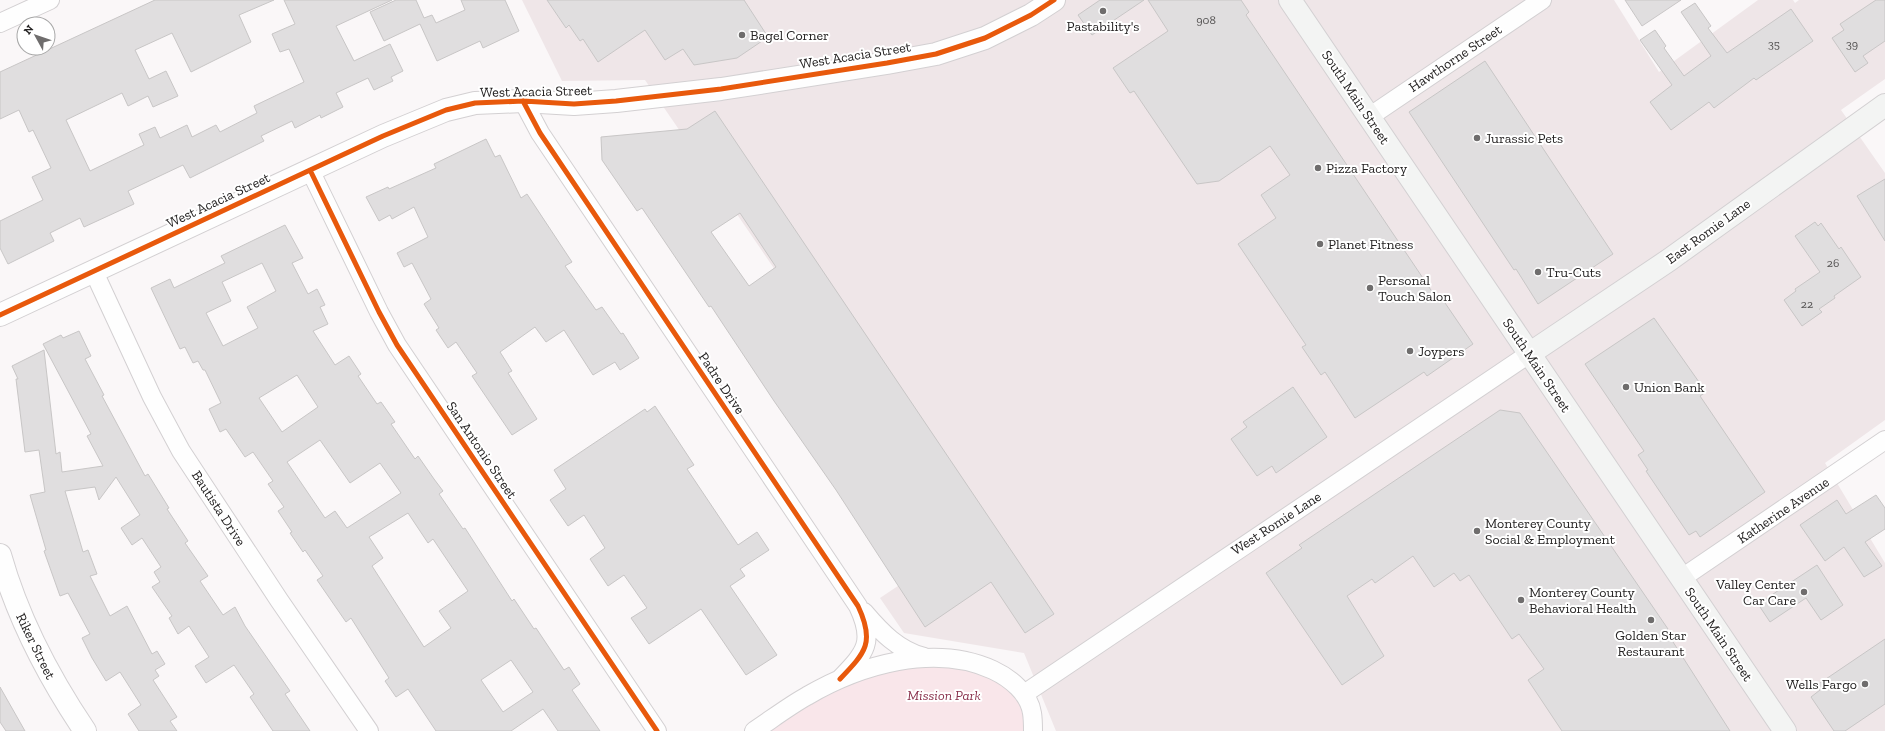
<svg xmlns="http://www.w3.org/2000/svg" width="1885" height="731" font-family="'Zilla Slab',serif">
	<rect width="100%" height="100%" fill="#faf7f8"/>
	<!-- built -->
	<path fill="#efe6e8" d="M 522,0 L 1614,0 L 1659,72 L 1758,0 L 1793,0 L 1795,3 L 1799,0 L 1885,0 L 1885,79 L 1841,110 L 1885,173 L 1885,420 L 1825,463 L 1885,563 L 1885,731 L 1056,731 L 1024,653 L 904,633 L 880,598 L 962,543 L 645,80 L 562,81 Z"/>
	<!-- green -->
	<path fill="#f9e6ea" d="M 927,658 L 1016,684 L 1033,731 L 754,731 L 807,696 Z"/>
	<!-- building -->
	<path fill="#e0dedf" stroke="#c8c6c6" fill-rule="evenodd" d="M 155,0 L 274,0 L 239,15 L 251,42 L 191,72 L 172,33 L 135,50 L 149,79 L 166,71 L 178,96 L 153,107 L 148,96 L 128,106 L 122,93 L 66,120 L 90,171 L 144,145 L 139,134 L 155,127 L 160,138 L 187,125 L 192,137 L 216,125 L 220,132 L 257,113 L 254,106 L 304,82 L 289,49 L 280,52 L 272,34 L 295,24 L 284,0 L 392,0 L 336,26 L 354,61 L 390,44 L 403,71 L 391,77 L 393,81 L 374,90 L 368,78 L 336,93 L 343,107 L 321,118 L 320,115 L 295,128 L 292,121 L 261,136 L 264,141 L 190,178 L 183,165 L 128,191 L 134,204 L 84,227 L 80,218 L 50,233 L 54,241 L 8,264 L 0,248 L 0,221 L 43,200 L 32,177 L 51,168 L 33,130 L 29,132 L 19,110 L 0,119 L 0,72 Z
		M 396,0 L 416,0 L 424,18 L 432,15 L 436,23 L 465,10 L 461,0 L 505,0 L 519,31 L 483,48 L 480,41 L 437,61 L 420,24 L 384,41 L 370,12 Z
		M 547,0 L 744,0 L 768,37 L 737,58 L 694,65 L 683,49 L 665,60 L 645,30 L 598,62 L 583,39 L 580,41 L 569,25 L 566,28 Z
		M 1100,0 L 1144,0 L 1092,35 L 1078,15 Z
		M 1148,0 L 1241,0 L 1249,12 L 1246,15 L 1437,299 L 1441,297 L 1473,344 L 1427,376 L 1424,372 L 1355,418 L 1325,372 L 1321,375 L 1302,347 L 1306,345 L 1238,244 L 1276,218 L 1261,195 L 1290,175 L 1270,146 L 1219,181 L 1197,184 L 1134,91 L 1130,93 L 1113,68 L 1168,31 Z
		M 1625,0 L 1681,0 L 1642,26 Z
		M 1876,0 L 1885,0 L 1885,41 L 1863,56 L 1868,63 L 1855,72 L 1832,38 L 1844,30 L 1840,24 Z
		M 1695,3 L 1711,26 L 1708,28 L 1727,53 L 1791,9 L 1813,41 L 1756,80 L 1754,78 L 1714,108 L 1709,102 L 1671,130 L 1650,102 L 1672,85 L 1640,40 L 1655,30 L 1666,46 L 1664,48 L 1684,76 L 1711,56 L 1681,12 Z
		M 1485,61 L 1613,254 L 1538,304 L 1516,269 L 1514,270 L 1409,112 Z
		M 715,111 L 1054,614 L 1025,633 L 991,582 L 925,627 L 836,490 L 774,401 L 711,306 L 709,307 L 642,208 L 637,211 L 602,160 L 601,137 L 687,129 ZM 740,213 L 776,267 L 749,286 L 711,232 Z
		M 486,139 L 495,157 L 500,155 L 521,198 L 527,194 L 572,262 L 565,266 L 596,310 L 602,307 L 621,334 L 623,333 L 639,358 L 620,370 L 615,362 L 593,375 L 564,330 L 546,342 L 535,327 L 500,352 L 512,371 L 508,373 L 537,419 L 512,435 L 472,376 L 477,373 L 456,342 L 448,348 L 436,330 L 439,328 L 424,304 L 431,299 L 412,263 L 404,267 L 397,253 L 428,237 L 414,207 L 392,219 L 390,215 L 379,221 L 366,197 L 388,187 L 389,189 L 436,168 L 434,164 Z
		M 1885,179 L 1885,241 L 1857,196 Z
		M 1815,222 L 1818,226 L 1821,223 L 1839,249 L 1841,247 L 1861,277 L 1834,296 L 1835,298 L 1819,309 L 1822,312 L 1802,326 L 1784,300 L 1796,291 L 1795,289 L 1820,272 L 1795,236 Z
		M 285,225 L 303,258 L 292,263 L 308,294 L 317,289 L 325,305 L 320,307 L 328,324 L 313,331 L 335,365 L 349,356 L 361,374 L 358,376 L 377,404 L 381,402 L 395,422 L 391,424 L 415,459 L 418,456 L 434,479 L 443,491 L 439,494 L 463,529 L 465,528 L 512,601 L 514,599 L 534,629 L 536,628 L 564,670 L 569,667 L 580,684 L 572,690 L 600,731 L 558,731 L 543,709 L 511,731 L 436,731 L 408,689 L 396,697 L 385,681 L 389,678 L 351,618 L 346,622 L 317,580 L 323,576 L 305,550 L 303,552 L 290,533 L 292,532 L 278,511 L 284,507 L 268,484 L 273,481 L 253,452 L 245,457 L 226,429 L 220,432 L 209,409 L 221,403 L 205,370 L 203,370 L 198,361 L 193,363 L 185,347 L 180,349 L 151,288 L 170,279 L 174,288 L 225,263 L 221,256 ZM 262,263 L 276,291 L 247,307 L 258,328 L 223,346 L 206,313 L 231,301 L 222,282 ZM 297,375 L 318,407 L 282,432 L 259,398 ZM 320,440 L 350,483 L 380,463 L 401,493 L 347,528 L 335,511 L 325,518 L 287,462 ZM 408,513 L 428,543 L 433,539 L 468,591 L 439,611 L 451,628 L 424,647 L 372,566 L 383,558 L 369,537 ZM 511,660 L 533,692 L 503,712 L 481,680 Z
		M 1654,318 L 1706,392 L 1700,396 L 1765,492 L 1700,537 L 1696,531 L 1689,535 L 1646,471 L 1648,470 L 1638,455 L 1644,451 L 1585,364 Z
		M 79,331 L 91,356 L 85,359 L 104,395 L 102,396 L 145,476 L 148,474 L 169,508 L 167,509 L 188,541 L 185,543 L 208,576 L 200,581 L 223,615 L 235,607 L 245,626 L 290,691 L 285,694 L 310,731 L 273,731 L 250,697 L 254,694 L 234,665 L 206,683 L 195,666 L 209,657 L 189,626 L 178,634 L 169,618 L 172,616 L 152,587 L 160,582 L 154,572 L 161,567 L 142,538 L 132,545 L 121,528 L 140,515 L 116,477 L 99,500 L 95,487 L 65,491 L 83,552 L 88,550 L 97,574 L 90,576 L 110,616 L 127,606 L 152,654 L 157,651 L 165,664 L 155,670 L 159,676 L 153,680 L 177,717 L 170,721 L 177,731 L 139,731 L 128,714 L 141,705 L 120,672 L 106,681 L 92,658 L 82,638 L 90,634 L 68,593 L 60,596 L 44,551 L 46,550 L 30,495 L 45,492 L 39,450 L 25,452 L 16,379 L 18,379 L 12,366 L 44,350 L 56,454 L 60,452 L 62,472 L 103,466 L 87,436 L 91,434 L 43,344 L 61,335 L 63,338 Z
		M 1293,387 L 1327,437 L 1276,473 L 1272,466 L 1257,476 L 1231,439 L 1247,427 L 1243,422 Z
		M 655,406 L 694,465 L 687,469 L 738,545 L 757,532 L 769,550 L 740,569 L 745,576 L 730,586 L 777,655 L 746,675 L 701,609 L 649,644 L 631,618 L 647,608 L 624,575 L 608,586 L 590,559 L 605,548 L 584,515 L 568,526 L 550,500 L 566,489 L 554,470 L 645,409 L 647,412 Z
		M 1500,410 L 1520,413 L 1668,629 L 1666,631 L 1730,731 L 1562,731 L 1528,680 L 1544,669 L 1519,634 L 1512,639 L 1469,575 L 1460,581 L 1454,573 L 1434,587 L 1413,556 L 1375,583 L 1372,579 L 1347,596 L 1384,656 L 1342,685 L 1266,573 L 1302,548 L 1299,545 Z
		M 1876,495 L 1885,508 L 1885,529 L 1865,542 L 1882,566 L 1864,577 L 1844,547 L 1825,561 L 1800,525 L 1837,500 L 1846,514 Z
		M 1817,565 L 1843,605 L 1821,620 L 1806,598 L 1770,622 L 1758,604 Z
		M 1885,639 L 1885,704 L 1845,731 L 1834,731 L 1811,697 L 1820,690 L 1817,685 Z
		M 0,687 L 25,731 L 6,731 L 0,722 Z"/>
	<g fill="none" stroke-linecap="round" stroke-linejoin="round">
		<!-- minor casing -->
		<g stroke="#d3d0d2" stroke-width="20">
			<path id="minor" d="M 0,23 L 50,0
				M 523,101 L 540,133 L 858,606 C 875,642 866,652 840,679
				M 1369,117 L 1542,0
				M 310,170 L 379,312 L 397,345 L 657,731
				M 94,272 L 152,397 L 181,451 L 279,600 L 369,731
				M 1682,578 L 1885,440
				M 864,612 C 881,632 898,650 924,657
				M 1024,694 L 1529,354
				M 754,731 C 772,719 789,706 807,696 C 860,665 934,643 993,670 C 1010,678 1029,693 1032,713 C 1033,719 1033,725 1033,731"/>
		</g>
		<!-- tertiary casing -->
		<g stroke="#d3d0d2" stroke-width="24">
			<path id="tertiary" d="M 0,315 L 383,136 L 446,110 L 475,103 L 523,101 L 574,104 L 616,101 L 721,89 L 887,63 L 936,54 L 985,38 L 1031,15 L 1054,0
				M 0,555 C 18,619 48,676 85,731"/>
		</g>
		<!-- secondary casing -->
		<g stroke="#d3d0d2" stroke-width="24">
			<path id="secondary" d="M 1290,0 L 1785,731
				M 1529,354 L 1669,260 L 1885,105"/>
		</g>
		<!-- minor -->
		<use href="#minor" stroke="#fefefe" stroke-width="18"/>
		<!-- tertiary -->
		<use href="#tertiary" stroke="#fefefe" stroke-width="22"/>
		<!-- secondary -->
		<use href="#secondary" stroke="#f3f4f3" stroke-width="22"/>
		<!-- cycleway casing -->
		<g stroke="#fff" stroke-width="8">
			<path id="cycleway" d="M 523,101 L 540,133 L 858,606 C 875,642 866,652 840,679
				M 310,170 L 379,312 L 397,345 L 657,731
				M 0,315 L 383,136 L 446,110 L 475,103 L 523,101 L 574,104 L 616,101 L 721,89 L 887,63 L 936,54 L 985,38 L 1031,15 L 1054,0"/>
		</g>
		<!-- cycleway -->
		<use href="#cycleway" stroke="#e8590c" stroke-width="5"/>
	</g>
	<!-- markers -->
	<g fill="#6f6d6d" stroke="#fff" stroke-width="1.5">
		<circle cx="1103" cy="11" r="4"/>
		<circle cx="742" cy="35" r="4"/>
		<circle cx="1477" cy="138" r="4"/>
		<circle cx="1318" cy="168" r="4"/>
		<circle cx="1320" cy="244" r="4"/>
		<circle cx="1538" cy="272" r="4"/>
		<circle cx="1370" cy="288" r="4"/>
		<circle cx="1410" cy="351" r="4"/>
		<circle cx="1626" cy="387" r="4"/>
		<circle cx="1477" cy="531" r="4"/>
		<circle cx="1804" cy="592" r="4"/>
		<circle cx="1521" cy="600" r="4"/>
		<circle cx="1651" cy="620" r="4"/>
		<circle cx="1865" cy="684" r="4"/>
	</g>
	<g text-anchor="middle" stroke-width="4" stroke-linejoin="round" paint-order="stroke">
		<!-- number labels -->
		<g font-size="12" fill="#555353">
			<text x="1206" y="24">908</text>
			<text x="1774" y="48">35</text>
			<text x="1852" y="48">39</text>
			<text x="1833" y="267">26</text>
			<text x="1807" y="308">22</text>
		</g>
		<!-- poi labels -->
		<g font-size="14" fill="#242222" stroke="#fff" text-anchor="start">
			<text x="1103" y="31" text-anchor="middle">Pastability's</text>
			<text x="750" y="40">Bagel Corner</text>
			<text x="1485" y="143">Jurassic Pets</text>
			<text x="1326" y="173">Pizza Factory</text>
			<text x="1328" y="249">Planet Fitness</text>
			<text x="1546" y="277">Tru-Cuts</text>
			<text x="1378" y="285">Personal<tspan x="1378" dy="16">Touch Salon</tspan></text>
			<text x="1418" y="356">Joypers</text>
			<text x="1634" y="392">Union Bank</text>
			<text x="1485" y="528">Monterey County<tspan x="1485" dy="16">Social &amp; Employment</tspan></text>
			<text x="1796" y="589" text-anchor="end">Valley Center<tspan x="1796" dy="16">Car Care</tspan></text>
			<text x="1529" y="597">Monterey County<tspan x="1529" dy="16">Behavioral Health</tspan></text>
			<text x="1651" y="640" text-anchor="middle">Golden Star<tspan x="1651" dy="16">Restaurant</tspan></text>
			<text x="1857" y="689" text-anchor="end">Wells Fargo</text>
		</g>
		<!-- street labels -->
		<g font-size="14" fill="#242222" stroke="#fff">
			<text transform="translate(855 55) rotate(-9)" y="5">West Acacia Street</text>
			<text transform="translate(1455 58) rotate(-34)" y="5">Hawthorne Street</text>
			<text transform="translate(536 91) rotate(-1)" y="5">West Acacia Street</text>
			<text transform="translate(1356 97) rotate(56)" y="5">South Main Street</text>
			<text transform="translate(218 200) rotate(-25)" y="5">West Acacia Street</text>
			<text transform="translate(1708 231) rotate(-36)" y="5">East Romie Lane</text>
			<text transform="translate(1537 365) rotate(56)" y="5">South Main Street</text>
			<text transform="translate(722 383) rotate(56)" y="5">Padre Drive</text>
			<text transform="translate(482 450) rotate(56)" y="5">San Antonio Street</text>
			<text transform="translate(219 508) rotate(57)" y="5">Bautista Drive</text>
			<text transform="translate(1783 510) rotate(-34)" y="5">Katherine Avenue</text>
			<text transform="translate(1276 523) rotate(-33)" y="5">West Romie Lane</text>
			<text transform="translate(1719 634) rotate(56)" y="5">South Main Street</text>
			<text transform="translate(36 646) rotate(64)" y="5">Riker Street</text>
		</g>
		<!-- park labels -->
		<g font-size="14" font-style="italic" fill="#892f4b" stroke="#fff">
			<text x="944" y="700">Mission Park</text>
		</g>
	</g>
	<!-- north arrow -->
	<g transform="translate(36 36) rotate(310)"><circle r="19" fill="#ffffff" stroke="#a7a7a7"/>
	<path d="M0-3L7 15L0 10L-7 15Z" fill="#6f6d6d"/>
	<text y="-6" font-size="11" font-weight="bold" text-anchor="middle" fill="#242222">N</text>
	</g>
</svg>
